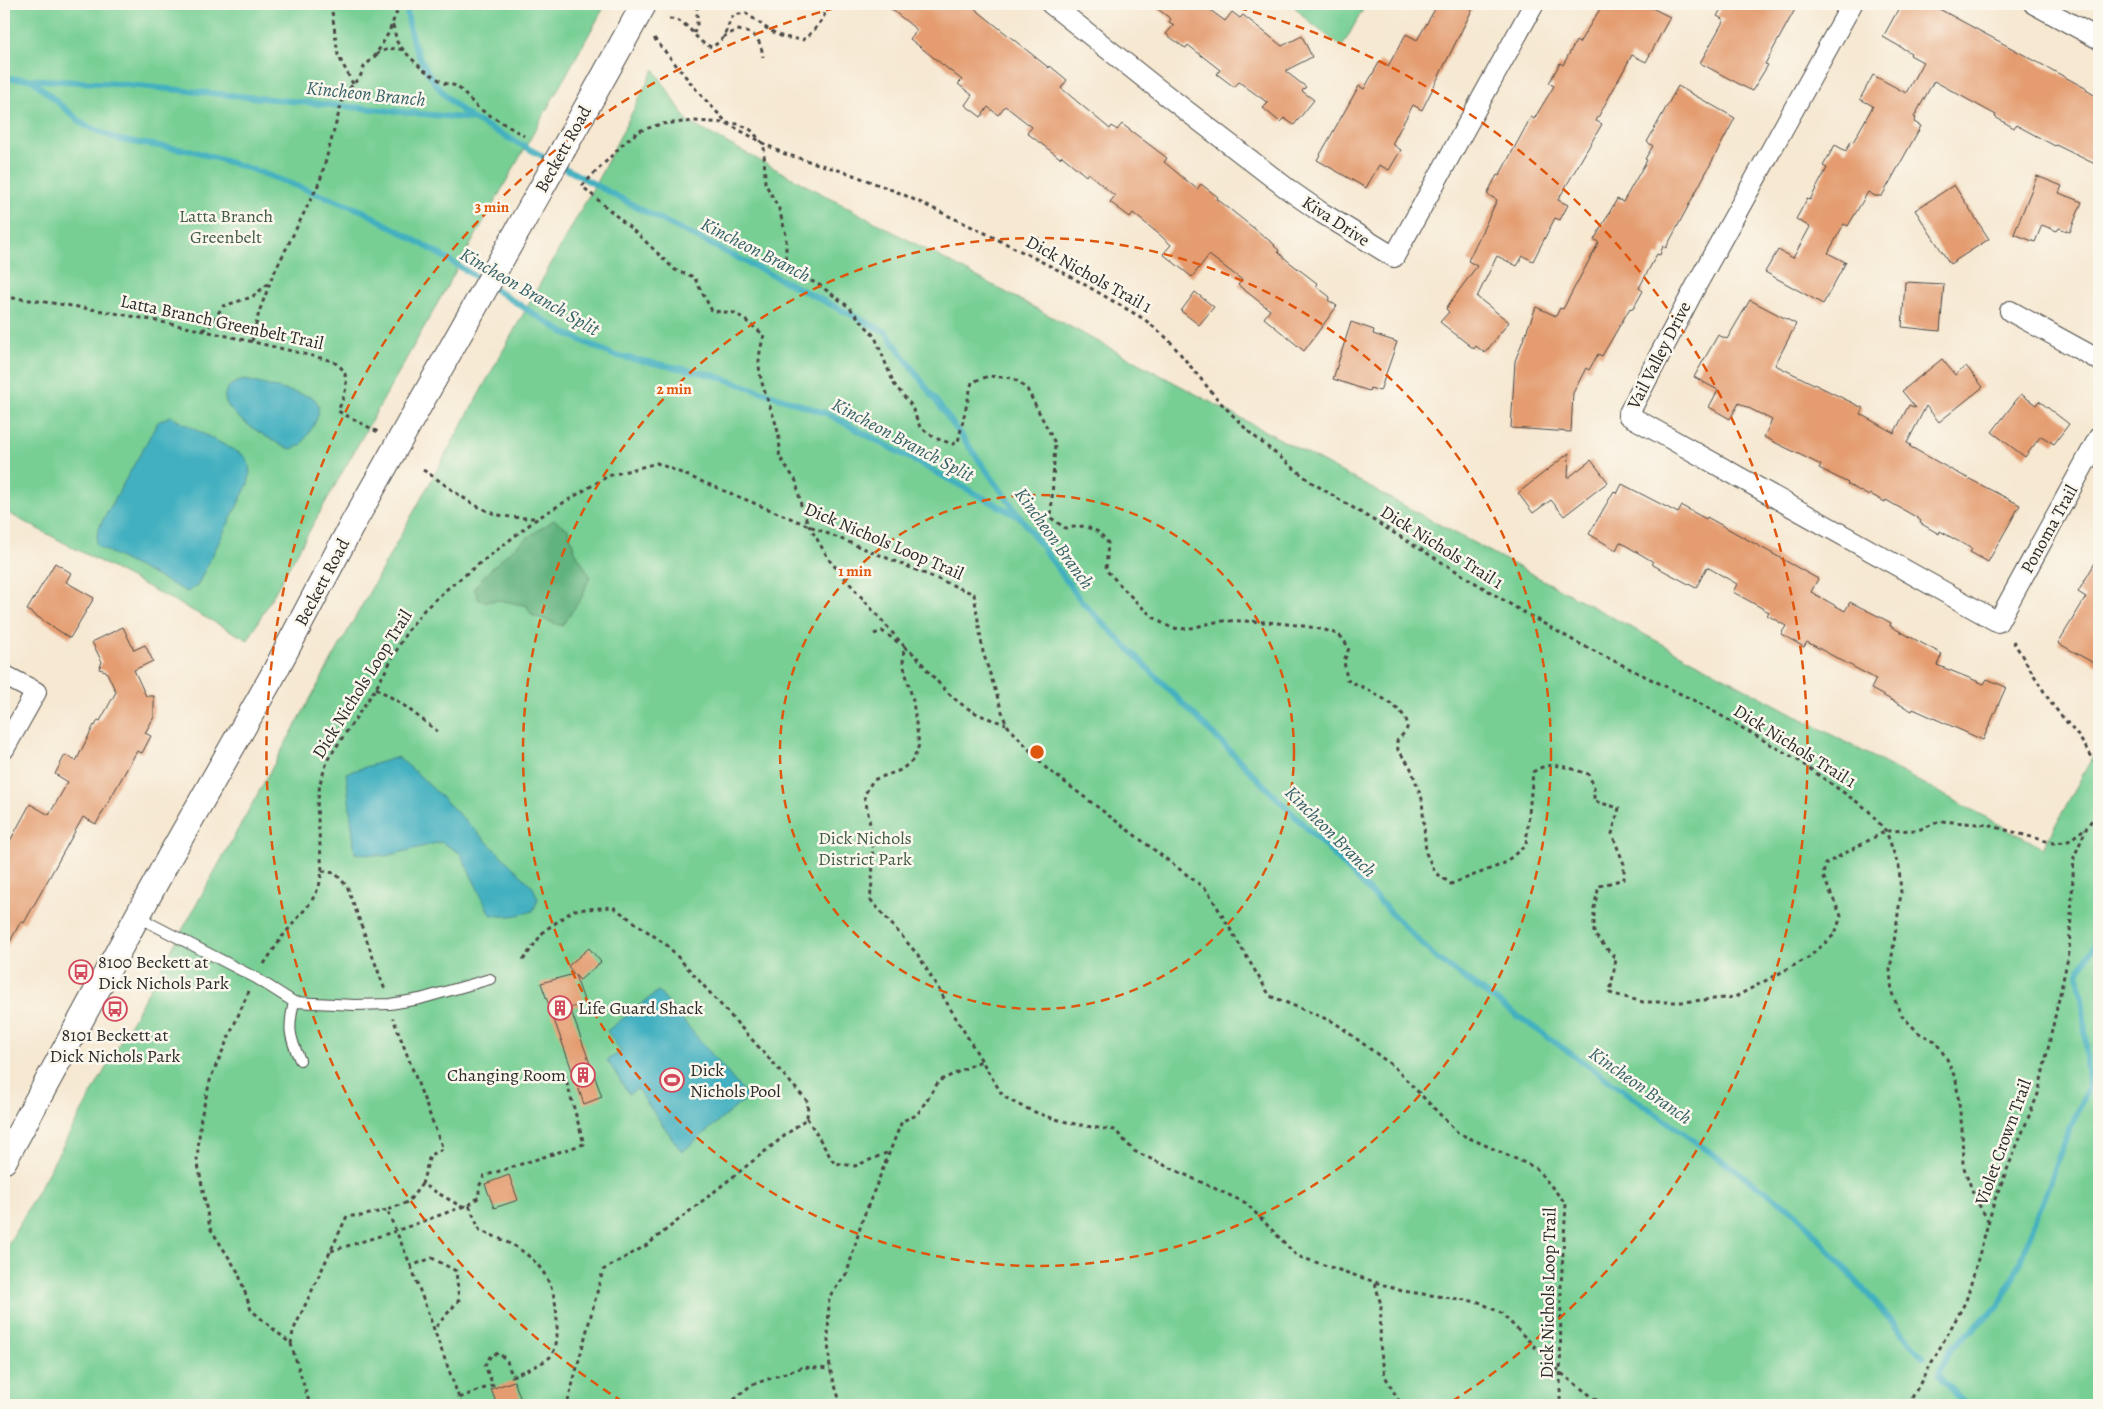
<svg xmlns="http://www.w3.org/2000/svg" width="2103" height="1409" font-family="Alegreya,serif">
	<rect width="100%" height="100%" fill="#fbf7ec"/>
	<filter id="ink" filterUnits="userSpaceOnUse"><feTurbulence type="fractalNoise" baseFrequency=".02" numOctaves="2"/><feDisplacementMap in="SourceGraphic" scale="10" xChannelSelector="R" yChannelSelector="G"/><feConvolveMatrix kernelMatrix="1 2 1 2 8 2 1 2 1" color-interpolation-filters="sRGB"/></filter>
	<filter id="wash" filterUnits="userSpaceOnUse"><feTurbulence type="fractalNoise" baseFrequency=".0096" numOctaves="4" result="noise"/><feDisplacementMap in="SourceGraphic" scale="20" xChannelSelector="R" yChannelSelector="G"/><feGaussianBlur stdDeviation="1.12" result="paint"/><feColorMatrix in="noise" values="0 0 0 0 0 0 0 0 0 0 0 0 0 0 0 0 0 1.4 0 .05"/><feComposite in="paint" operator="in"/></filter>
	<g filter="url(#wash)">
		<rect width="100%" height="100%" fill="#f6e8d1"/>
		<!-- green -->
		<path fill="#77cf94" stroke="#517d60" d="M 4,4 L 606,4 L 248,640 L 4,511 Z
			M 1292,4 L 1366,4 L 1342,47 L 1308,21 Z
			M 654,69 L 688,122 L 2043,848 L 2099,745 L 2099,1405 L 4,1405 L 4,1252 L 603,170 Z"/>
		<!-- forest -->
		<path fill="#61b27e" stroke="#466e54" d="M 554,520 L 568,529 L 575,551 L 590,576 L 582,597 L 562,626 L 532,615 L 526,605 C 517,605 512,602 504,601 C 496,599 488,603 479,600 L 474,588 C 498,559 522,540 554,520 Z"/>
		<!-- water -->
		<path fill="#42b0c0" stroke="#366e76" d="M 246,380 L 312,397 C 329,409 309,432 301,445 L 291,449 L 282,446 C 268,437 216,411 226,391 C 230,383 239,381 246,380 Z
			M 170,416 L 243,455 C 251,463 251,473 248,484 L 197,586 L 187,592 L 99,547 L 96,544 L 98,529 L 158,422 Z
			M 398,757 L 420,776 L 533,887 L 538,899 L 533,911 C 519,915 505,919 490,914 L 460,853 L 441,842 L 386,856 L 355,853 L 346,773 Z
			M 658,991 L 748,1097 L 682,1152 L 637,1089 L 629,1094 L 607,1060 L 621,1052 L 607,1031 Z"/>
		<g fill="none" stroke-linecap="round" stroke-linejoin="round">
			<!-- stream -->
			<path stroke="#42b0c0" stroke-width="6" d="M 406,4 C 408,16 409,30 413,42 C 424,73 445,99 471,118
				M 4,78 L 118,84 L 473,119 L 550,160
				M 32,80 L 84,125 L 119,140 L 193,151 L 254,170 L 363,211 L 429,248 L 483,281
				M 559,165 L 646,212 L 886,332 L 1082,602 L 1436,958 L 1796,1213 L 1923,1357
				M 491,287 L 563,332 L 613,355 L 713,375 L 828,414 L 1019,517
				M 1966,1405 L 1938,1374 L 1952,1347 L 2000,1305 L 2019,1264 L 2065,1140 L 2089,1085 L 2083,1005 L 2078,973 L 2099,937"/>
		</g>
		<g id="blocks">
			<!-- building -->
			<path fill="#e49c6f" d="M 885,4 L 969,4 L 1049,68 L 1050,66 L 1067,80 L 1061,88 L 1110,129 L 1112,126 L 1117,130 L 1122,124 L 1167,158 L 1164,162 L 1197,189 L 1201,184 L 1218,197 L 1217,199 L 1275,245 L 1274,246 L 1279,250 L 1278,252 L 1288,261 L 1318,284 L 1316,286 L 1330,297 L 1328,300 L 1337,306 L 1304,351 L 1264,318 L 1270,310 L 1238,285 L 1242,280 L 1209,255 L 1192,277 L 1163,254 L 1171,245 L 1160,235 L 1133,213 L 1130,217 L 1110,202 L 1115,196 L 1088,173 L 1086,176 L 1062,156 L 1060,158 L 1027,133 L 1032,127 L 1005,106 L 998,115 L 988,107 L 981,117 L 965,105 L 972,95 L 958,84 L 962,80 L 910,39 L 917,30 Z
				M 1151,4 L 1202,4 L 1225,21 L 1232,12 L 1240,18 L 1243,15 L 1282,46 L 1302,36 L 1312,57 L 1285,71 L 1306,87 L 1302,91 L 1314,100 L 1294,125 L 1284,118 L 1280,122 L 1263,108 L 1268,103 L 1239,82 L 1234,87 L 1217,74 L 1220,70 L 1188,45 L 1186,48 L 1182,46 L 1166,34 L 1174,25 L 1169,22 L 1171,19 Z
				M 1438,4 L 1475,4 L 1422,110 L 1413,105 L 1392,144 L 1401,150 L 1389,170 L 1379,165 L 1366,188 L 1317,160 L 1359,86 L 1364,89 L 1380,61 L 1388,66 L 1406,34 L 1417,40 Z
				M 1603,4 L 1644,4 L 1670,17 L 1646,62 L 1632,55 L 1596,121 L 1602,124 L 1558,200 L 1568,205 L 1560,220 L 1555,218 L 1533,261 L 1523,256 L 1517,266 L 1497,256 L 1477,297 L 1509,322 L 1485,353 L 1476,346 L 1474,349 L 1440,322 L 1449,312 L 1446,309 L 1449,304 L 1477,266 L 1468,261 L 1497,200 L 1487,194 L 1497,175 L 1499,176 L 1531,117 L 1534,119 L 1554,86 L 1549,83 L 1560,63 L 1563,65 L 1576,41 L 1579,43 Z
				M 1724,4 L 1798,4 L 1765,64 L 1768,65 L 1752,91 L 1700,63 L 1724,20 L 1717,16 Z
				M 1901,4 L 1930,4 L 2087,89 L 2086,90 L 2099,98 L 2099,166 L 2056,145 L 2055,146 L 2016,125 L 2014,128 L 1995,117 L 1996,115 L 1934,81 L 1914,117 L 1916,118 L 1914,122 L 1921,126 L 1882,196 L 1875,196 L 1868,192 L 1848,226 L 1844,224 L 1828,253 L 1845,262 L 1843,264 L 1846,262 L 1823,304 L 1765,272 L 1778,250 L 1793,258 L 1810,227 L 1796,219 L 1807,199 L 1810,200 L 1827,168 L 1823,166 L 1835,145 L 1846,151 L 1851,141 L 1853,142 L 1873,106 L 1860,99 L 1873,75 L 1906,93 L 1923,62 L 1910,55 L 1911,53 L 1883,37 Z
				M 1678,86 L 1735,118 L 1666,248 L 1663,246 L 1660,255 L 1657,254 L 1639,288 L 1643,291 L 1633,309 L 1630,308 L 1602,356 L 1598,354 L 1589,370 L 1586,368 L 1573,393 L 1571,432 L 1511,428 L 1515,361 L 1536,307 L 1556,316 L 1560,308 L 1563,309 L 1599,242 L 1594,240 L 1617,199 L 1623,202 L 1647,160 L 1645,159 L 1653,146 L 1647,142 Z
				M 2037,176 L 2062,186 L 2059,193 L 2082,202 L 2070,232 L 2059,228 L 2057,231 L 2042,225 L 2035,242 L 2014,234 Z
				M 1954,185 L 1989,239 L 1950,264 L 1915,210 Z
				M 1905,282 L 1944,284 L 1940,331 L 1902,327 Z
				M 1195,292 L 1214,307 L 1199,325 L 1181,311 Z
				M 1750,300 L 1796,324 L 1775,365 L 1863,408 L 1860,414 L 1894,433 L 1909,405 L 1916,408 L 1902,391 L 1942,359 L 1955,375 L 1966,366 L 1983,387 L 1939,422 L 1926,406 L 1907,443 L 1911,445 L 1909,446 L 1952,470 L 2020,505 L 1988,562 L 1970,552 L 1972,549 L 1940,531 L 1939,534 L 1920,523 L 1921,521 L 1916,517 L 1886,500 L 1885,502 L 1870,494 L 1869,496 L 1847,484 L 1848,483 L 1819,468 L 1821,465 L 1764,437 L 1772,420 L 1739,403 L 1730,419 L 1709,407 L 1718,390 L 1694,377 L 1718,335 L 1727,339 Z
				M 1351,322 L 1374,330 L 1373,334 L 1397,342 L 1380,391 L 1370,388 L 1369,391 L 1333,379 Z
				M 2021,394 L 2036,405 L 2039,401 L 2069,424 L 2054,444 L 2041,436 L 2025,457 L 1992,432 Z
				M 1569,453 L 1568,478 L 1591,460 L 1608,482 L 1564,516 L 1551,500 L 1533,513 L 1518,493 Z
				M 1622,484 L 1678,513 L 1682,506 L 1706,519 L 1707,517 L 1818,579 L 1811,592 L 1845,611 L 1850,602 L 1884,619 L 1891,623 L 1890,626 L 1942,654 L 1937,665 L 1984,684 L 1987,679 L 2006,687 L 1983,740 L 1913,709 L 1912,711 L 1871,689 L 1876,679 L 1807,642 L 1804,647 L 1781,634 L 1786,626 L 1767,615 L 1769,612 L 1733,592 L 1737,584 L 1707,567 L 1696,588 L 1653,565 L 1652,561 L 1620,542 L 1616,550 L 1589,534 L 1614,491 L 1617,494 Z
				M 2099,556 L 2099,666 L 2058,643 L 2086,597 L 2078,592 Z
				M 55,563 L 71,573 L 66,582 L 94,598 L 70,638 L 27,610 Z
				M 123,627 L 134,650 L 145,645 L 153,661 L 134,670 L 146,696 L 154,696 L 154,717 L 145,733 L 151,736 L 142,753 L 137,751 L 96,824 L 83,817 L 24,923 L 21,921 L 4,953 L 4,852 L 30,804 L 49,815 L 68,782 L 55,774 L 65,755 L 76,761 L 94,725 L 95,726 L 98,720 L 100,721 L 116,692 L 106,671 L 99,669 L 102,662 L 92,642 Z
				M 589,948 L 601,962 L 580,980 L 575,975 L 585,1003 L 570,1008 L 602,1097 L 584,1104 L 541,983 L 574,974 L 568,966 Z
				M 509,1175 L 518,1200 L 494,1208 L 485,1184 Z
				M 514,1381 L 523,1405 L 497,1405 L 491,1389 Z"/>
		</g>
	</g>
	<g filter="url(#ink)">
		<use href="#blocks" fill-opacity="0" stroke="#494744" stroke-width="1"/>
		<g fill="none" stroke-linecap="round" stroke-linejoin="round">
			<!-- service casing -->
			<g stroke="#494744" stroke-width="12">
				<path id="service" d="M 138,917 L 256,978 L 294,1002 L 355,1005 L 390,1004 L 420,999 L 490,979
					M 294,1002 C 288,1028 289,1036 300,1060"/>
			</g>
			<!-- minor casing -->
			<g stroke="#494744" stroke-width="22">
				<path id="minor" d="M 1051,4 L 1153,85 L 1289,190 L 1322,213 L 1394,257 L 1534,4
					M 1852,4 L 1697,284 L 1628,415 L 1998,622 L 2099,437
					M 2034,4 L 2099,39
					M 2010,311 L 2099,360
					M 4,675 L 36,692 L 4,749"/>
			</g>
			<!-- tertiary casing -->
			<g stroke="#494744" stroke-width="27">
				<path id="tertiary" d="M 564,148 L 644,4
					M 4,1161 L 169,858 L 273,675 L 352,525 L 541,189"/>
			</g>
			<!-- path -->
			<path stroke="#494744" stroke-width="3" stroke-dasharray="4 4" stroke-linecap="butt" d="M 331,4 L 338,55 L 353,84
				M 669,19 C 691,19 694,44 713,47 L 723,38 L 732,17 L 739,14 L 746,13 L 769,30 L 783,37 L 803,40 C 814,31 826,19 827,4
				M 393,25 L 397,42 L 405,52 L 421,68 L 444,83 L 457,86 L 478,108 L 524,136
				M 694,33 L 697,26 L 697,4
				M 723,37 L 737,30 C 755,32 761,40 763,57
				M 654,38 L 699,93 L 728,124 L 782,153 L 848,173 L 900,193 L 983,232 L 1068,275 L 1144,319 L 1168,339 L 1219,401 L 1249,432 L 1311,482 L 1518,609 L 1578,643 L 1699,703 L 1796,759 L 1867,809 L 1886,831 L 1899,867 L 1901,893 L 1890,970 L 1892,993 L 1901,1015 L 1919,1033 L 1935,1041 L 1947,1059 L 1956,1080 L 1962,1128 L 1963,1165 L 1975,1198 L 1989,1222
				M 376,55 C 384,49 393,47 403,50
				M 4,297 C 114,309 222,334 329,360 C 355,370 346,392 338,411 L 378,432
				M 202,330 L 209,327 L 223,306 L 252,297 L 268,284
				M 252,341 L 259,312 L 273,275 L 320,181 L 343,98 L 353,84 L 360,77 L 364,67 L 375,56 L 388,34 L 400,4
				M 423,470 C 448,485 470,507 499,515 C 512,518 525,518 538,518
				M 874,634 L 882,631 L 899,643
				M 2013,641 L 2051,703 L 2079,737 L 2096,763 L 2099,783
				M 904,647 C 915,653 920,661 928,671 C 954,701 967,713 1006,724
				M 376,688 L 402,704 L 437,731
				M 322,871 L 335,873 L 347,886 L 385,990
				M 523,960 L 544,931 L 574,910 L 613,907 L 668,946 L 808,1102 L 807,1118 L 647,1245 L 603,1270 L 567,1405
				M 264,964 L 282,937 L 311,902 L 319,887 L 322,871 L 317,807 L 320,783 L 328,759 L 376,688 L 406,633 L 424,610 L 447,589 L 538,518 L 608,476 L 657,463 L 974,594 L 983,652 L 1006,724 L 1046,768 L 1207,890 L 1270,996 L 1334,1022 L 1393,1066 L 1458,1133 L 1536,1168 L 1566,1204 L 1561,1286 L 1560,1405
				M 249,991 L 211,1077 L 201,1117 L 197,1159 L 210,1228 L 238,1272 L 251,1310 L 291,1344 L 310,1405
				M 807,1118 L 834,1163 L 855,1166 L 889,1152
				M 422,1184 L 408,1202 L 387,1210 L 411,1266 L 432,1258 L 456,1271 L 459,1300 L 434,1329
				M 469,1205 L 479,1197 L 479,1187 L 484,1176 L 584,1144 L 565,1076
				M 331,1251 L 396,1231 L 462,1207 L 422,1184 L 430,1155 L 443,1149 L 393,1018
				M 411,1266 L 459,1398
				M 1375,1283 L 1381,1305 L 1380,1345 L 1385,1376 L 1401,1405
				M 291,1344 L 293,1331 L 347,1216 L 361,1216 L 387,1210
				M 461,1405 L 459,1398 L 493,1385 L 485,1366 L 491,1355 L 499,1353 L 507,1361 L 512,1376 C 521,1372 543,1364 550,1357 C 558,1347 557,1336 557,1324 C 557,1270 527,1247 480,1231 L 469,1205 L 462,1207
				M 728,1405 L 751,1385 L 803,1367 L 830,1369
				M 841,1405 L 830,1369 L 828,1342 L 829,1297 L 847,1273 L 862,1221 L 902,1121 L 917,1115 L 939,1081 L 981,1061
				M 1603,1405 L 1561,1373 L 1501,1313 L 1479,1302 L 1402,1291 L 1297,1256 L 1246,1203 L 1134,1151 L 1115,1130 C 1075,1126 1037,1117 1003,1096 L 918,955 L 870,899 C 875,866 873,829 864,796 L 873,780 L 901,770 L 913,760 L 919,745 L 913,701 L 903,663 L 904,646 L 830,561 L 808,524 L 801,505 L 796,481 L 779,456 C 784,424 759,394 759,362 C 759,353 762,343 764,335 L 736,313 L 712,311 L 694,277 L 675,270 L 644,240 L 582,186 L 624,143 L 639,131 L 661,124 L 695,121 L 739,124 L 751,130 L 764,145 L 765,183 L 779,209 L 786,235 L 786,260 L 791,272 L 818,284 L 849,307 L 875,337 L 894,384 L 911,405 L 920,427 L 935,438 L 953,444 L 958,442 L 972,382 L 989,376 L 1013,378 L 1027,389 L 1055,443 L 1051,518 L 1065,528 L 1084,526 L 1099,532 L 1108,543 L 1106,570 C 1123,587 1146,616 1168,626 C 1186,634 1206,622 1224,621 C 1251,620 1313,624 1337,634 C 1342,636 1346,644 1349,648 L 1344,661 L 1347,680 C 1361,686 1412,709 1407,728 C 1406,732 1400,737 1397,741 L 1398,750 L 1410,766 L 1422,799 L 1426,853 L 1435,872 L 1451,884 L 1503,864 L 1526,845 L 1533,772 C 1551,759 1569,768 1588,774 L 1594,786 L 1594,801 L 1619,808 L 1612,834 L 1624,864 L 1624,879 L 1599,886 L 1594,908 L 1594,934 L 1616,959 L 1610,993 L 1643,1002 L 1682,1002 L 1735,997 L 1808,958 L 1835,934 L 1841,916 L 1823,876 L 1825,864 L 1886,831 L 1918,830 L 1941,821 L 1988,825 L 2053,843 L 2067,842 L 2087,827
				M 1908,1405 L 1966,1301 L 1995,1199 L 2038,1094 L 2069,953 L 2074,857 L 2087,827 L 2099,810"/>
			<!-- service -->
			<use href="#service" stroke="#fff" stroke-width="10"/>
			<!-- minor -->
			<use href="#minor" stroke="#fff" stroke-width="20"/>
			<!-- tertiary -->
			<use href="#tertiary" stroke="#fff" stroke-width="25"/>
			<!-- tertiary-bridge casing -->
			<g stroke="#494744" stroke-width="27" stroke-linecap="butt">
				<path id="tertiary-bridge" d="M 541,189 L 564,148"/>
			</g>
			<!-- tertiary-bridge -->
			<use href="#tertiary-bridge" stroke="#fff" stroke-width="25"/>
		</g>
	</g>
	<!-- distance rings -->
	<g fill="none" stroke="#df570e" stroke-width="2.5" stroke-dasharray="9 6">
		<circle cx="1037" cy="752" r="257"/>
		<circle cx="1037" cy="752" r="514"/>
		<path d="M623 1402A771 771 0 0 1 850 4M1224 4A771 771 0 0 1 1451 1402"/>
	</g>
	<!-- icons -->
	<defs>
		<g id="bus-ring" transform="scale(1.25)"><circle r="9.5" fill="#fbf7ec" stroke="#d1495b" stroke-width="1.5"/><path d="M-5-6H5V4H4V6H2V4H-2V6H-4V4H-5ZM-3.5-4V0h7V-4ZM-3.5 1.2v1.5H-2V1.2ZM2 1.2v1.5H3.5V1.2Z" fill="#d1495b"/></g>
		<g id="building-ring" transform="scale(1.25)"><circle r="9.5" fill="#fbf7ec" stroke="#d1495b" stroke-width="1.5"/><path d="M-4-6H4V6H1V3H-1V6H-4ZM-2.5-4.3h1.7v1.8h-1.7ZM.8-4.3h1.7v1.8H.8ZM-2.5-1h1.7V.8h-1.7ZM.8-1h1.7V.8H.8Z" fill="#d1495b"/></g>
		<g id="stadium-ring" transform="scale(1.25)"><circle r="9.5" fill="#fbf7ec" stroke="#d1495b" stroke-width="1.5"/><path d="M0-5a6.5 5 0 1 0 0 10a6.5 5 0 1 0 0-10ZM-3.5-1.8h7v3.6h-7Z" fill="#d1495b"/></g>
	</defs>
	<g fill-rule="evenodd">
		<use href="#bus-ring" x="81" y="972"/>
		<use href="#building-ring" x="560" y="1008"/>
		<use href="#bus-ring" x="115" y="1009"/>
		<use href="#building-ring" x="583" y="1075"/>
		<use href="#stadium-ring" x="672" y="1080"/>
	</g>
	<g text-anchor="middle" stroke-width="5" stroke-linejoin="round" paint-order="stroke">
		<!-- street labels -->
		<g font-size="18" fill="#2b2b2b" stroke="#fbf7ec">
			<text transform="translate(563 149) rotate(-61)" y="6">Beckett Road</text>
			<text transform="translate(1336 221) rotate(33)" y="6">Kiva Drive</text>
			<text transform="translate(1089 274) rotate(29)" y="6">Dick Nichols Trail 1</text>
			<text transform="translate(222 322) rotate(12)" y="6">Latta Branch Greenbelt Trail</text>
			<text transform="translate(1659 355) rotate(-63)" y="6">Vail Valley Drive</text>
			<text transform="translate(2049 529) rotate(-61)" y="6">Ponoma Trail</text>
			<text transform="translate(884 541) rotate(23)" y="6">Dick Nichols Loop Trail</text>
			<text transform="translate(1442 547) rotate(32)" y="6">Dick Nichols Trail 1</text>
			<text transform="translate(322 582) rotate(-62)" y="6">Beckett Road</text>
			<text transform="translate(362 684) rotate(-58)" y="6">Dick Nichols Loop Trail</text>
			<text transform="translate(1795 746) rotate(32)" y="6">Dick Nichols Trail 1</text>
			<text transform="translate(2003 1142) rotate(-70)" y="6">Violet Crown Trail</text>
			<text transform="translate(1548 1293) rotate(-89)" y="6">Dick Nichols Loop Trail</text>
		</g>
		<!-- park labels -->
		<g font-size="18" fill="#425c4a" stroke="#fbf7ec">
			<text x="226" y="222">Latta Branch<tspan x="226" dy="21">Greenbelt</tspan></text>
			<text x="865" y="844">Dick Nichols<tspan x="865" dy="21">District Park</tspan></text>
		</g>
		<!-- poi labels -->
		<g font-size="18" fill="#2b2b2b" stroke="#fbf7ec" text-anchor="start">
			<text x="98" y="968">8100 Beckett at<tspan x="98" dy="21">Dick Nichols Park</tspan></text>
			<text x="578" y="1014">Life Guard Shack</text>
			<text x="115" y="1041" text-anchor="middle">8101 Beckett at<tspan x="115" dy="21">Dick Nichols Park</tspan></text>
			<text x="690" y="1076">Dick<tspan x="690" dy="21">Nichols Pool</tspan></text>
			<text x="566" y="1081" text-anchor="end">Changing Room</text>
		</g>
		<!-- water labels -->
		<g font-size="19" font-style="italic" fill="#346067" stroke="#fbf7ec">
			<text transform="translate(366 93) rotate(6)" y="7">Kincheon Branch</text>
			<text transform="translate(756 249) rotate(27)" y="7">Kincheon Branch</text>
			<text transform="translate(530 291) rotate(30)" y="7">Kincheon Branch Split</text>
			<text transform="translate(903 439) rotate(28)" y="7">Kincheon Branch Split</text>
			<text transform="translate(1055 538) rotate(54)" y="7">Kincheon Branch</text>
			<text transform="translate(1331 831) rotate(45)" y="7">Kincheon Branch</text>
			<text transform="translate(1641 1085) rotate(35)" y="7">Kincheon Branch</text>
		</g>
	</g>
	<circle cx="1037" cy="752" r="8" fill="#df570e" stroke="#fbf7ec" stroke-width="2.5"/>
	<g font-size="15" text-anchor="middle" font-weight="bold" fill="#df570e" stroke="#fbf7ec" stroke-width="5" stroke-linejoin="round" paint-order="stroke">
		<text x="492" y="212">3 min</text>
		<text x="674" y="394">2 min</text>
		<text x="855" y="576">1 min</text>
	</g>
	<!-- margin -->
	<rect width="2103" height="1409" fill="none" stroke="#fbf7ec" stroke-width="20"/>
</svg>
